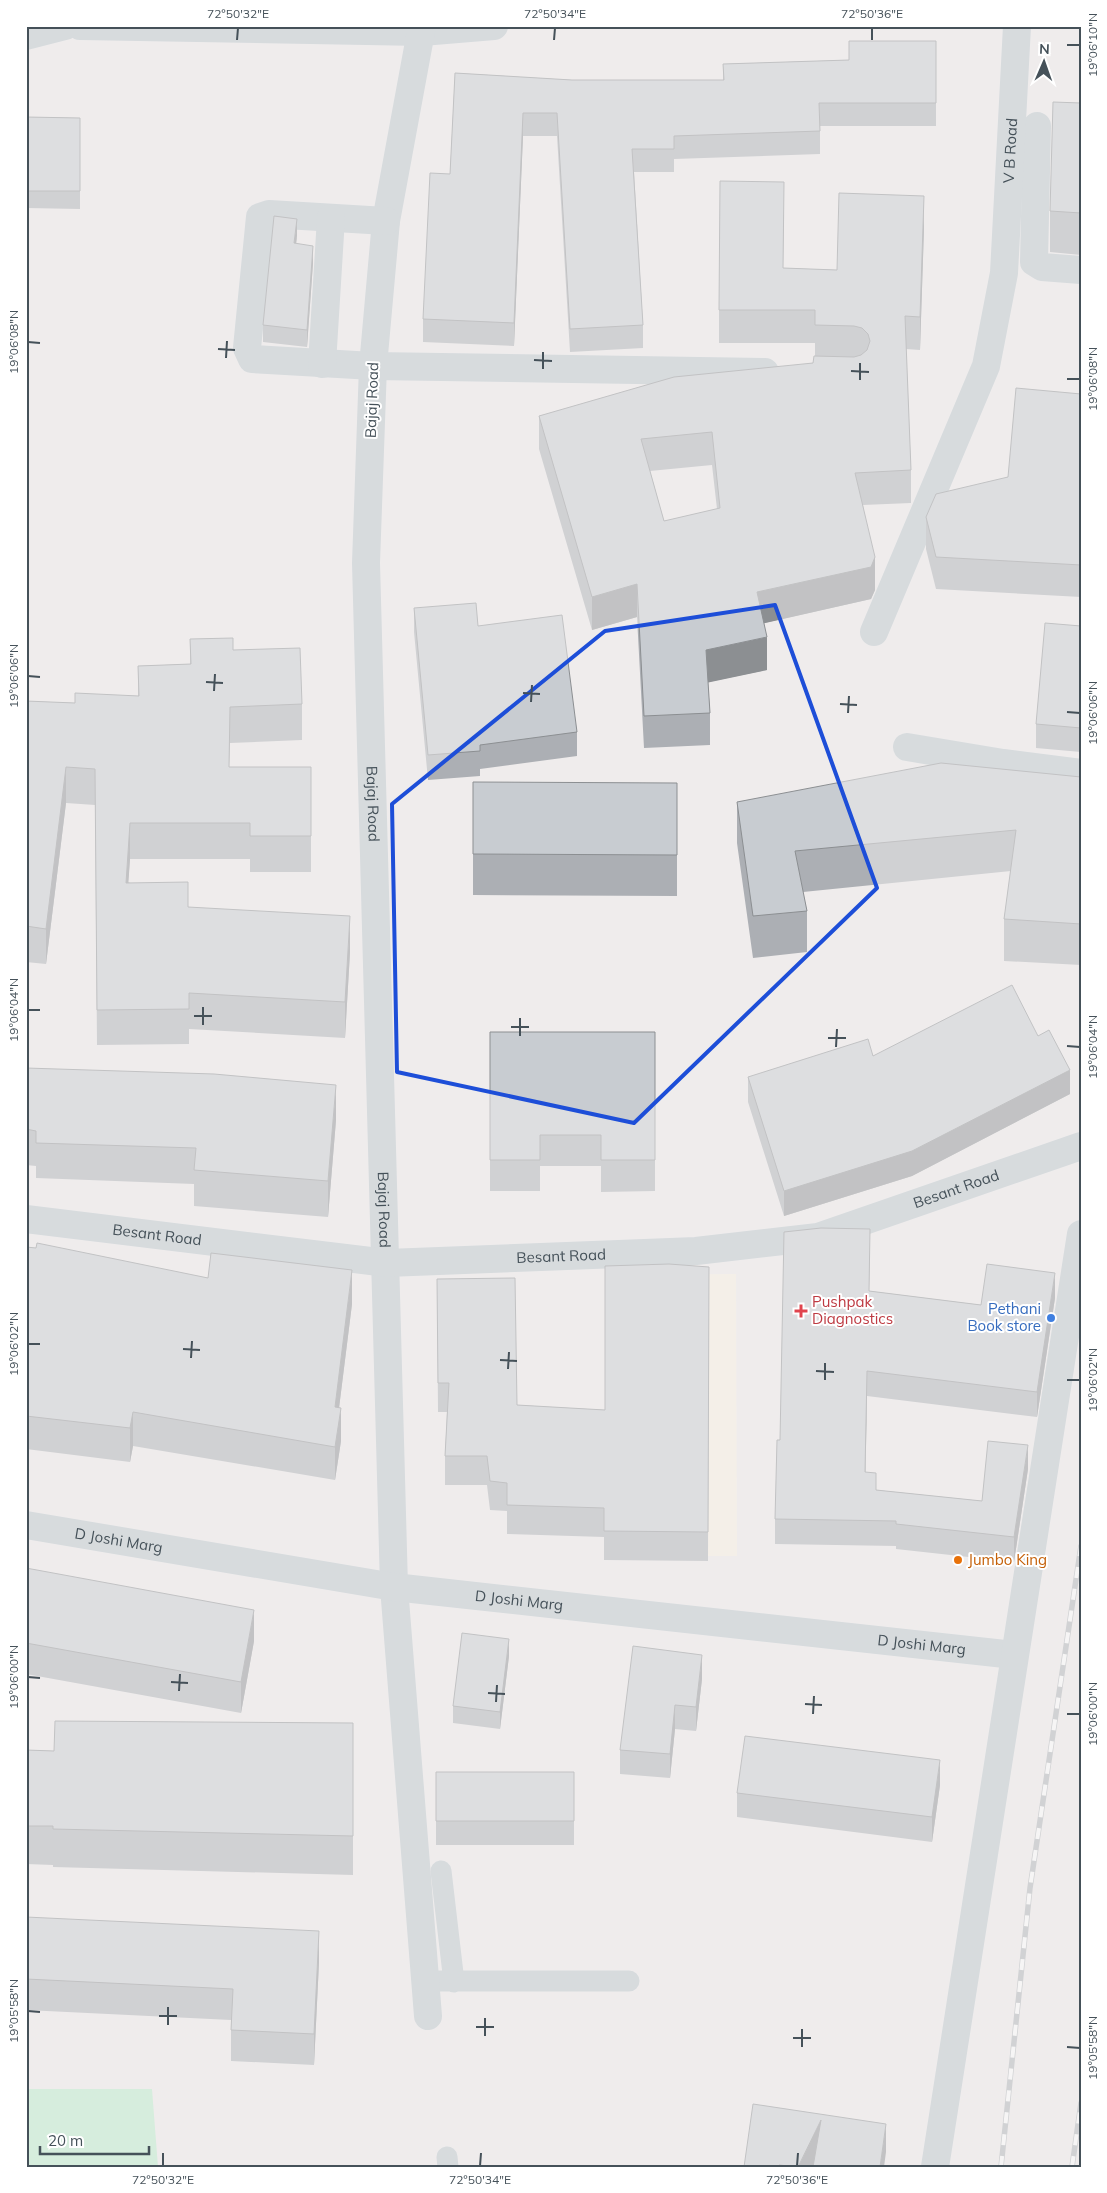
<svg xmlns="http://www.w3.org/2000/svg" width="1107" height="2193" font-family="Mulish,sans-serif">
	<rect width="100%" height="100%" fill="#efecec"/>
	<!-- commercial -->
	<path fill="#fbf2e3" d="M 736,1274 L 737,1556 L 619,1556 L 619,1275 Z"/>
	<!-- green -->
	<path fill="#b9edc9" d="M 26,2089 L 152,2089 L 158,2167 L 26,2167 Z"/>
	<g fill="none" stroke-linecap="round" stroke-linejoin="round">
		<!-- lane -->
		<path stroke="#bac5cb" stroke-width="21" d="M 441,1871 L 454,1982
			M 426,1981 L 629,1981
			M 447,2157 L 448,2167"/>
		<!-- street -->
		<g stroke="#bac5cb" stroke-width="28">
			<path d="M 80,26 L 422,32 L 494,26"/>
			<path id="s1" d="M 422,26 L 386,221 L 373,366 L 366,563 L 394,1587 L 428,2016"/>
			<path d="M 26,36 L 65,26"/>
			<path d="M 1037,126 L 1034,262 L 1042,267 L 1081,270"/>
			<path d="M 386,221 L 269,214 L 260,217 L 247,348 L 252,359 L 373,366 L 765,372"/>
			<path d="M 322,364 L 331,218"/>
			<path id="s2" d="M 874,632 L 986,366 L 1004,273 L 1017,26"/>
			<path d="M 907,747 L 1003,763 L 1081,773"/>
			<path id="s3" d="M 26,1219 L 387,1263 L 696,1251 L 818,1237 L 1081,1146"/>
			<path id="s4" d="M 26,1525 L 394,1587 L 1014,1655"/>
			<path d="M 935,2167 L 1081,1234"/>
		</g>
		<!-- rail casing -->
		<g stroke="#aeb2b6" stroke-width="5.5">
			<path id="rail" d="M 1001,2167 L 1030,1888 L 1081,1546
				M 1072,2167 L 1081,2103"/>
		</g>
		<!-- rail -->
		<use href="#rail" stroke="#fff" stroke-width="4" stroke-dasharray="11" stroke-linecap="butt"/>
	</g>
	<!-- wall -->
	<path fill="#acafb4" fill-rule="evenodd" d="M 936,41 L 936,126 L 820,126 L 820,154 L 674,159 L 674,172 L 634,172 L 643,325 L 643,348 L 570,352 L 557,136 L 523,136 L 514,346 L 423,342 L 423,319 L 450,174 L 455,73 L 572,80 L 723,80 L 723,64 L 849,60 Z
		M 1081,103 L 1081,255 L 1050,252 L 1050,211 Z
		M 26,117 L 80,118 L 80,209 L 26,208 Z
		M 784,214 L 783,268 L 837,270 L 924,228 L 920,350 L 906,349 L 911,470 L 911,503 L 863,505 L 875,590 L 871,599 L 764,623 L 767,670 L 708,682 L 710,713 L 710,745 L 644,748 L 637,617 L 592,630 L 539,449 L 539,416 L 813,363 L 815,356 L 815,343 L 719,343 L 719,310 ZM 712,465 L 717,509 L 664,521 L 650,471 Z
		M 297,236 L 296,244 L 313,263 L 307,347 L 263,342 L 263,325 Z
		M 1081,394 L 1081,597 L 936,589 L 926,549 L 926,517 L 1008,477 Z
		M 414,608 L 478,626 L 577,732 L 577,756 L 480,769 L 480,776 L 428,780 L 414,632 Z
		M 1081,626 L 1081,752 L 1036,748 L 1036,724 Z
		M 190,639 L 233,650 L 302,704 L 302,740 L 230,743 L 229,767 L 311,767 L 311,872 L 250,872 L 250,859 L 130,859 L 128,882 L 188,907 L 350,952 L 345,1038 L 189,1029 L 189,1044 L 97,1045 L 95,805 L 66,803 L 46,964 L 26,962 L 26,701 L 75,703 L 138,696 L 138,666 L 190,664 Z
		M 1081,777 L 1081,965 L 1004,961 L 1004,919 L 1011,871 L 803,892 L 807,911 L 807,952 L 753,958 L 737,843 L 737,802 Z
		M 677,783 L 677,896 L 473,895 L 473,854 Z
		M 490,1032 L 655,1032 L 655,1191 L 601,1192 L 601,1166 L 540,1166 L 540,1191 L 490,1191 Z
		M 1038,1036 L 1070,1094 L 912,1176 L 784,1216 L 748,1102 L 748,1077 L 873,1056 Z
		M 26,1068 L 336,1120 L 328,1217 L 194,1206 L 194,1184 L 36,1178 L 36,1166 L 26,1165 Z
		M 26,1247 L 208,1278 L 352,1304 L 339,1408 L 341,1441 L 335,1480 L 133,1446 L 130,1462 L 26,1449 Z
		M 870,1253 L 869,1291 L 981,1305 L 1055,1298 L 1037,1417 L 867,1396 L 865,1472 L 876,1490 L 982,1501 L 1028,1469 L 1014,1562 L 896,1549 L 896,1546 L 775,1544 L 775,1519 L 780,1440 Z
		M 709,1267 L 708,1561 L 604,1560 L 604,1537 L 507,1534 L 507,1511 L 490,1510 L 487,1485 L 445,1485 L 445,1456 L 447,1412 L 438,1412 L 437,1279 L 517,1405 L 605,1410 Z
		M 26,1568 L 254,1641 L 241,1713 L 26,1674 Z
		M 509,1656 L 500,1729 L 453,1723 L 453,1706 Z
		M 702,1679 L 696,1731 L 675,1729 L 670,1778 L 620,1774 L 620,1750 Z
		M 353,1723 L 353,1875 L 53,1867 L 53,1865 L 26,1864 L 26,1750 L 54,1751 Z
		M 436,1772 L 574,1772 L 574,1845 L 436,1845 Z
		M 940,1785 L 932,1842 L 737,1817 L 737,1793 Z
		M 26,1917 L 319,1962 L 314,2065 L 231,2061 L 231,2020 L 26,2010 Z"/>
	<!-- shaded-wall -->
	<path fill="#8c8f92" d="M 523,113 L 523,136 L 514,346 L 514,323 Z
		M 924,196 L 924,228 L 920,350 L 920,317 Z
		M 297,219 L 297,236 L 294,260 L 294,243 Z
		M 313,246 L 313,263 L 307,347 L 307,330 Z
		M 875,557 L 875,590 L 871,599 L 757,625 L 757,592 Z
		M 637,584 L 637,617 L 592,630 L 592,597 Z
		M 767,637 L 767,670 L 706,683 L 706,650 Z
		M 66,767 L 66,803 L 46,964 L 46,929 Z
		M 130,823 L 130,859 L 126,918 L 126,883 Z
		M 350,916 L 350,952 L 345,1038 L 345,1002 Z
		M 1070,1070 L 1070,1094 L 912,1176 L 784,1216 L 784,1191 Z
		M 336,1085 L 336,1120 L 328,1217 L 328,1181 Z
		M 352,1270 L 352,1304 L 335,1440 L 335,1407 Z
		M 1055,1273 L 1055,1298 L 1037,1417 L 1037,1392 Z
		M 867,1371 L 867,1396 L 865,1497 L 865,1472 Z
		M 341,1408 L 341,1441 L 335,1480 L 335,1447 Z
		M 133,1412 L 133,1446 L 130,1462 L 130,1428 Z
		M 1028,1445 L 1028,1469 L 1014,1562 L 1014,1537 Z
		M 254,1610 L 254,1641 L 241,1713 L 241,1682 Z
		M 509,1639 L 509,1656 L 500,1729 L 500,1712 Z
		M 702,1655 L 702,1679 L 696,1731 L 696,1707 Z
		M 675,1705 L 675,1729 L 670,1778 L 670,1754 Z
		M 940,1760 L 940,1785 L 932,1842 L 932,1817 Z
		M 319,1931 L 319,1962 L 314,2065 L 314,2034 Z
		M 821,2120 L 821,2148 L 812,2167 L 798,2167 Z
		M 886,2124 L 886,2152 L 884,2167 L 880,2167 Z"/>
	<!-- building -->
	<path fill="#c8ccd1" stroke="#8c8f92" fill-rule="evenodd" d="M 849,41 L 936,41 L 936,103 L 819,103 L 820,131 L 674,136 L 674,149 L 632,149 L 643,325 L 570,329 L 557,113 L 523,113 L 514,323 L 423,319 L 430,173 L 450,174 L 455,73 L 572,80 L 724,80 L 723,64 L 849,60 Z
		M 1053,102 L 1081,103 L 1081,213 L 1050,211 Z
		M 26,117 L 80,118 L 80,191 L 26,191 Z
		M 720,181 L 784,182 L 783,268 L 837,270 L 839,193 L 924,196 L 920,317 L 905,316 L 911,470 L 855,473 L 875,557 L 871,567 L 757,592 L 767,637 L 706,650 L 710,713 L 644,716 L 637,584 L 592,597 L 539,416 L 674,377 L 813,363 L 814,356 L 854,357 L 861,355 L 867,350 L 870,341 L 868,334 L 862,328 L 854,326 L 815,325 L 815,310 L 719,310 ZM 712,432 L 720,508 L 664,521 L 641,439 Z
		M 274,216 L 297,219 L 294,243 L 313,246 L 307,330 L 263,325 Z
		M 1016,388 L 1081,394 L 1081,565 L 936,557 L 926,517 L 936,494 L 1008,477 Z
		M 476,603 L 478,626 L 562,615 L 577,732 L 480,745 L 480,751 L 428,755 L 414,608 Z
		M 1045,623 L 1081,626 L 1081,728 L 1036,724 Z
		M 233,638 L 233,650 L 300,648 L 302,704 L 230,707 L 229,767 L 311,767 L 311,836 L 250,836 L 250,823 L 130,823 L 126,883 L 188,882 L 188,907 L 350,916 L 345,1002 L 189,993 L 189,1009 L 97,1010 L 95,769 L 66,767 L 46,929 L 26,926 L 26,701 L 75,703 L 75,693 L 139,696 L 138,666 L 191,664 L 190,639 Z
		M 941,763 L 1081,777 L 1081,924 L 1004,919 L 1016,830 L 795,851 L 807,911 L 753,916 L 737,802 Z
		M 473,782 L 677,783 L 677,855 L 473,854 Z
		M 1012,985 L 1038,1036 L 1049,1030 L 1070,1070 L 912,1151 L 784,1191 L 748,1077 L 868,1039 L 873,1056 Z
		M 490,1032 L 655,1032 L 655,1160 L 601,1160 L 601,1135 L 540,1135 L 540,1160 L 490,1160 Z
		M 26,1068 L 214,1074 L 336,1085 L 328,1181 L 194,1170 L 196,1148 L 36,1143 L 36,1131 L 26,1129 Z
		M 821,1228 L 870,1229 L 869,1291 L 981,1305 L 987,1264 L 1055,1273 L 1037,1392 L 867,1371 L 865,1472 L 876,1473 L 876,1490 L 982,1501 L 988,1441 L 1028,1445 L 1014,1537 L 896,1524 L 896,1521 L 775,1519 L 777,1440 L 780,1440 L 784,1232 Z
		M 37,1243 L 208,1278 L 211,1253 L 352,1270 L 335,1407 L 341,1408 L 335,1447 L 133,1412 L 130,1428 L 26,1416 L 26,1247 L 36,1248 Z
		M 669,1264 L 709,1267 L 708,1532 L 604,1531 L 604,1508 L 507,1505 L 507,1483 L 490,1481 L 487,1456 L 445,1456 L 449,1383 L 438,1383 L 437,1279 L 515,1278 L 517,1405 L 605,1410 L 605,1266 Z
		M 26,1568 L 254,1610 L 241,1682 L 26,1643 Z
		M 462,1633 L 509,1639 L 500,1712 L 453,1706 Z
		M 633,1646 L 702,1655 L 696,1707 L 675,1705 L 670,1754 L 620,1750 Z
		M 55,1721 L 353,1723 L 353,1836 L 53,1829 L 53,1826 L 26,1826 L 26,1750 L 54,1751 Z
		M 745,1736 L 940,1760 L 932,1817 L 737,1793 Z
		M 436,1772 L 574,1772 L 574,1821 L 436,1821 Z
		M 26,1917 L 319,1931 L 314,2034 L 231,2030 L 233,1989 L 26,1979 Z
		M 753,2104 L 886,2124 L 880,2167 L 813,2167 L 821,2120 L 798,2167 L 779,2165 L 779,2167 L 744,2167 Z"/>
	<!-- marked area -->
	<path d="M0 0H1107V2193H0ZM 775,605 L 877,888 L 634,1123 L 397,1072 L 392,804 L 605,631 Z" fill="#efecec" fill-opacity=".55" fill-rule="evenodd"/>
	<path fill="none" stroke="#1d4ed8" stroke-width="4" stroke-linejoin="round" d="M 775,605 L 877,888 L 634,1123 L 397,1072 L 392,804 L 605,631 Z"/>
	<!-- ticks -->
	<path fill="none" stroke="#455159" stroke-width="2" d="M 237,40 L 238,28M 554,40 L 555,28M 872,40 L 872,28M 1067,45 L 1080,45M 28,342 L 40,343M 218,349 L 235,350M 226,358 L 227,341M 534,360 L 552,361M 543,369 L 543,352M 851,371 L 869,372M 1067,379 L 1080,379M 860,380 L 860,363M 28,676 L 40,677M 206,682 L 223,683M 214,691 L 215,674M 523,693 L 540,694M 531,702 L 532,685M 840,704 L 857,705M 1067,712 L 1080,713M 848,713 L 849,696M 28,1010 L 40,1010M 194,1016 L 212,1016M 203,1025 L 203,1007M 511,1027 L 529,1027M 520,1036 L 520,1018M 828,1038 L 846,1038M 1067,1046 L 1080,1047M 836,1047 L 837,1029M 28,1344 L 40,1344M 183,1349 L 200,1350M 191,1358 L 192,1341M 500,1360 L 517,1361M 508,1369 L 509,1352M 816,1371 L 834,1372M 825,1380 L 825,1363M 1067,1380 L 1080,1380M 28,1677 L 40,1678M 171,1682 L 188,1683M 179,1691 L 180,1674M 488,1693 L 505,1694M 496,1702 L 497,1685M 805,1704 L 822,1705M 813,1714 L 814,1696M 1067,1714 L 1080,1714M 28,2011 L 40,2012M 159,2016 L 177,2016M 168,2025 L 168,2007M 476,2027 L 494,2027M 485,2036 L 485,2018M 793,2038 L 811,2038M 802,2047 L 802,2029M 1067,2047 L 1080,2048M 163,2166 L 163,2153M 480,2166 L 481,2153M 797,2166 L 798,2153"/>
	<!-- markers -->
	<path fill="#e0444e" stroke="#fff" stroke-width="2" d="M798.5 1303.5h5v5h5v5h-5v5h-5v-5h-5v-5h5z"/>
	<circle fill="#3f7fe0" stroke="#fff" stroke-width="2" cx="1051" cy="1318" r="5"/>
	<circle fill="#e8710a" stroke="#fff" stroke-width="2" cx="958" cy="1560" r="5"/>
	<g text-anchor="middle" stroke-width="4" stroke-linejoin="round" paint-order="stroke">
		<!-- street labels -->
		<g font-size="15" fill="#455159" stroke="#fff">
			<text dy="5" stroke="none"><textPath href="#s2" startOffset="506">V B Road</textPath></text>
			<text transform="translate(372 400) rotate(-88)" y="5">Bajaj Road</text>
			<text dy="5" stroke="none"><textPath href="#s1" startOffset="782">Bajaj Road</textPath></text>
			<text dy="5" stroke="none"><textPath href="#s3" startOffset="942">Besant Road</textPath></text>
			<text dy="5" stroke="none"><textPath href="#s1" startOffset="1188">Bajaj Road</textPath></text>
			<text dy="5" stroke="none"><textPath href="#s3" startOffset="132">Besant Road</textPath></text>
			<text dy="5" stroke="none"><textPath href="#s3" startOffset="538">Besant Road</textPath></text>
			<text dy="5" stroke="none"><textPath href="#s4" startOffset="94">D Joshi Marg</textPath></text>
			<text dy="5" stroke="none"><textPath href="#s4" startOffset="499">D Joshi Marg</textPath></text>
			<text dy="5" stroke="none"><textPath href="#s4" startOffset="904">D Joshi Marg</textPath></text>
		</g>
		<!-- health labels -->
		<g font-size="15" fill="#be3a42" stroke="#fff" text-anchor="start">
			<text x="812" y="1307">Pushpak<tspan x="812" dy="17">Diagnostics</tspan></text>
		</g>
		<!-- shop labels -->
		<g font-size="15" fill="#366cbe" stroke="#fff" text-anchor="end">
			<text x="1041" y="1314">Pethani<tspan x="1041" dy="17">Book store</tspan></text>
		</g>
		<!-- food labels -->
		<g font-size="15" fill="#c56008" stroke="#fff" text-anchor="start">
			<text x="968" y="1565">Jumbo King</text>
		</g>
	</g>
	<!-- border -->
	<rect width="1107" height="2193" fill="none" stroke="#ffffff" stroke-width="55"/>
	<!-- north arrow -->
	<g transform="translate(1044 62) rotate(2)" stroke="#ffffff" stroke-width="4" paint-order="stroke">
	<path d="M0-4L9 19L0 12L-9 19Z" fill="#455159"/>
	<text y="-8" font-size="14" font-weight="bold" text-anchor="middle" fill="#455159">N</text>
	</g>
	<!-- scale -->
	<path d="M40 2146v8h109v-8" fill="none" stroke="#455159" stroke-width="2.5"/>
	<text x="48" y="2146" font-size="15" fill="#455159" stroke="#ffffff" stroke-width="4" paint-order="stroke">20 m</text>
	<rect x="28" y="28" width="1052" height="2138" fill="none" stroke="#455159" stroke-width="2"/>
	<g font-size="12" text-anchor="middle" fill="#455159">
		<text x="238" y="18">72°50'32"E</text>
		<text x="555" y="18">72°50'34"E</text>
		<text x="872" y="18">72°50'36"E</text>
		<text transform="translate(1093 45) rotate(-90)" y="4">19°06'10"N</text>
		<text transform="translate(14 342) rotate(-90)" y="4">19°06'08"N</text>
		<text transform="translate(1093 379) rotate(-90)" y="4">19°06'08"N</text>
		<text transform="translate(14 676) rotate(-90)" y="4">19°06'06"N</text>
		<text transform="translate(1093 713) rotate(-90)" y="4">19°06'06"N</text>
		<text transform="translate(14 1010) rotate(-90)" y="4">19°06'04"N</text>
		<text transform="translate(1093 1047) rotate(-90)" y="4">19°06'04"N</text>
		<text transform="translate(14 1344) rotate(-90)" y="4">19°06'02"N</text>
		<text transform="translate(1093 1380) rotate(-90)" y="4">19°06'02"N</text>
		<text transform="translate(14 1677) rotate(-90)" y="4">19°06'00"N</text>
		<text transform="translate(1093 1714) rotate(-90)" y="4">19°06'00"N</text>
		<text transform="translate(14 2011) rotate(-90)" y="4">19°05'58"N</text>
		<text transform="translate(1093 2048) rotate(-90)" y="4">19°05'58"N</text>
		<text x="163" y="2184">72°50'32"E</text>
		<text x="480" y="2184">72°50'34"E</text>
		<text x="797" y="2184">72°50'36"E</text>
	</g>
</svg>
